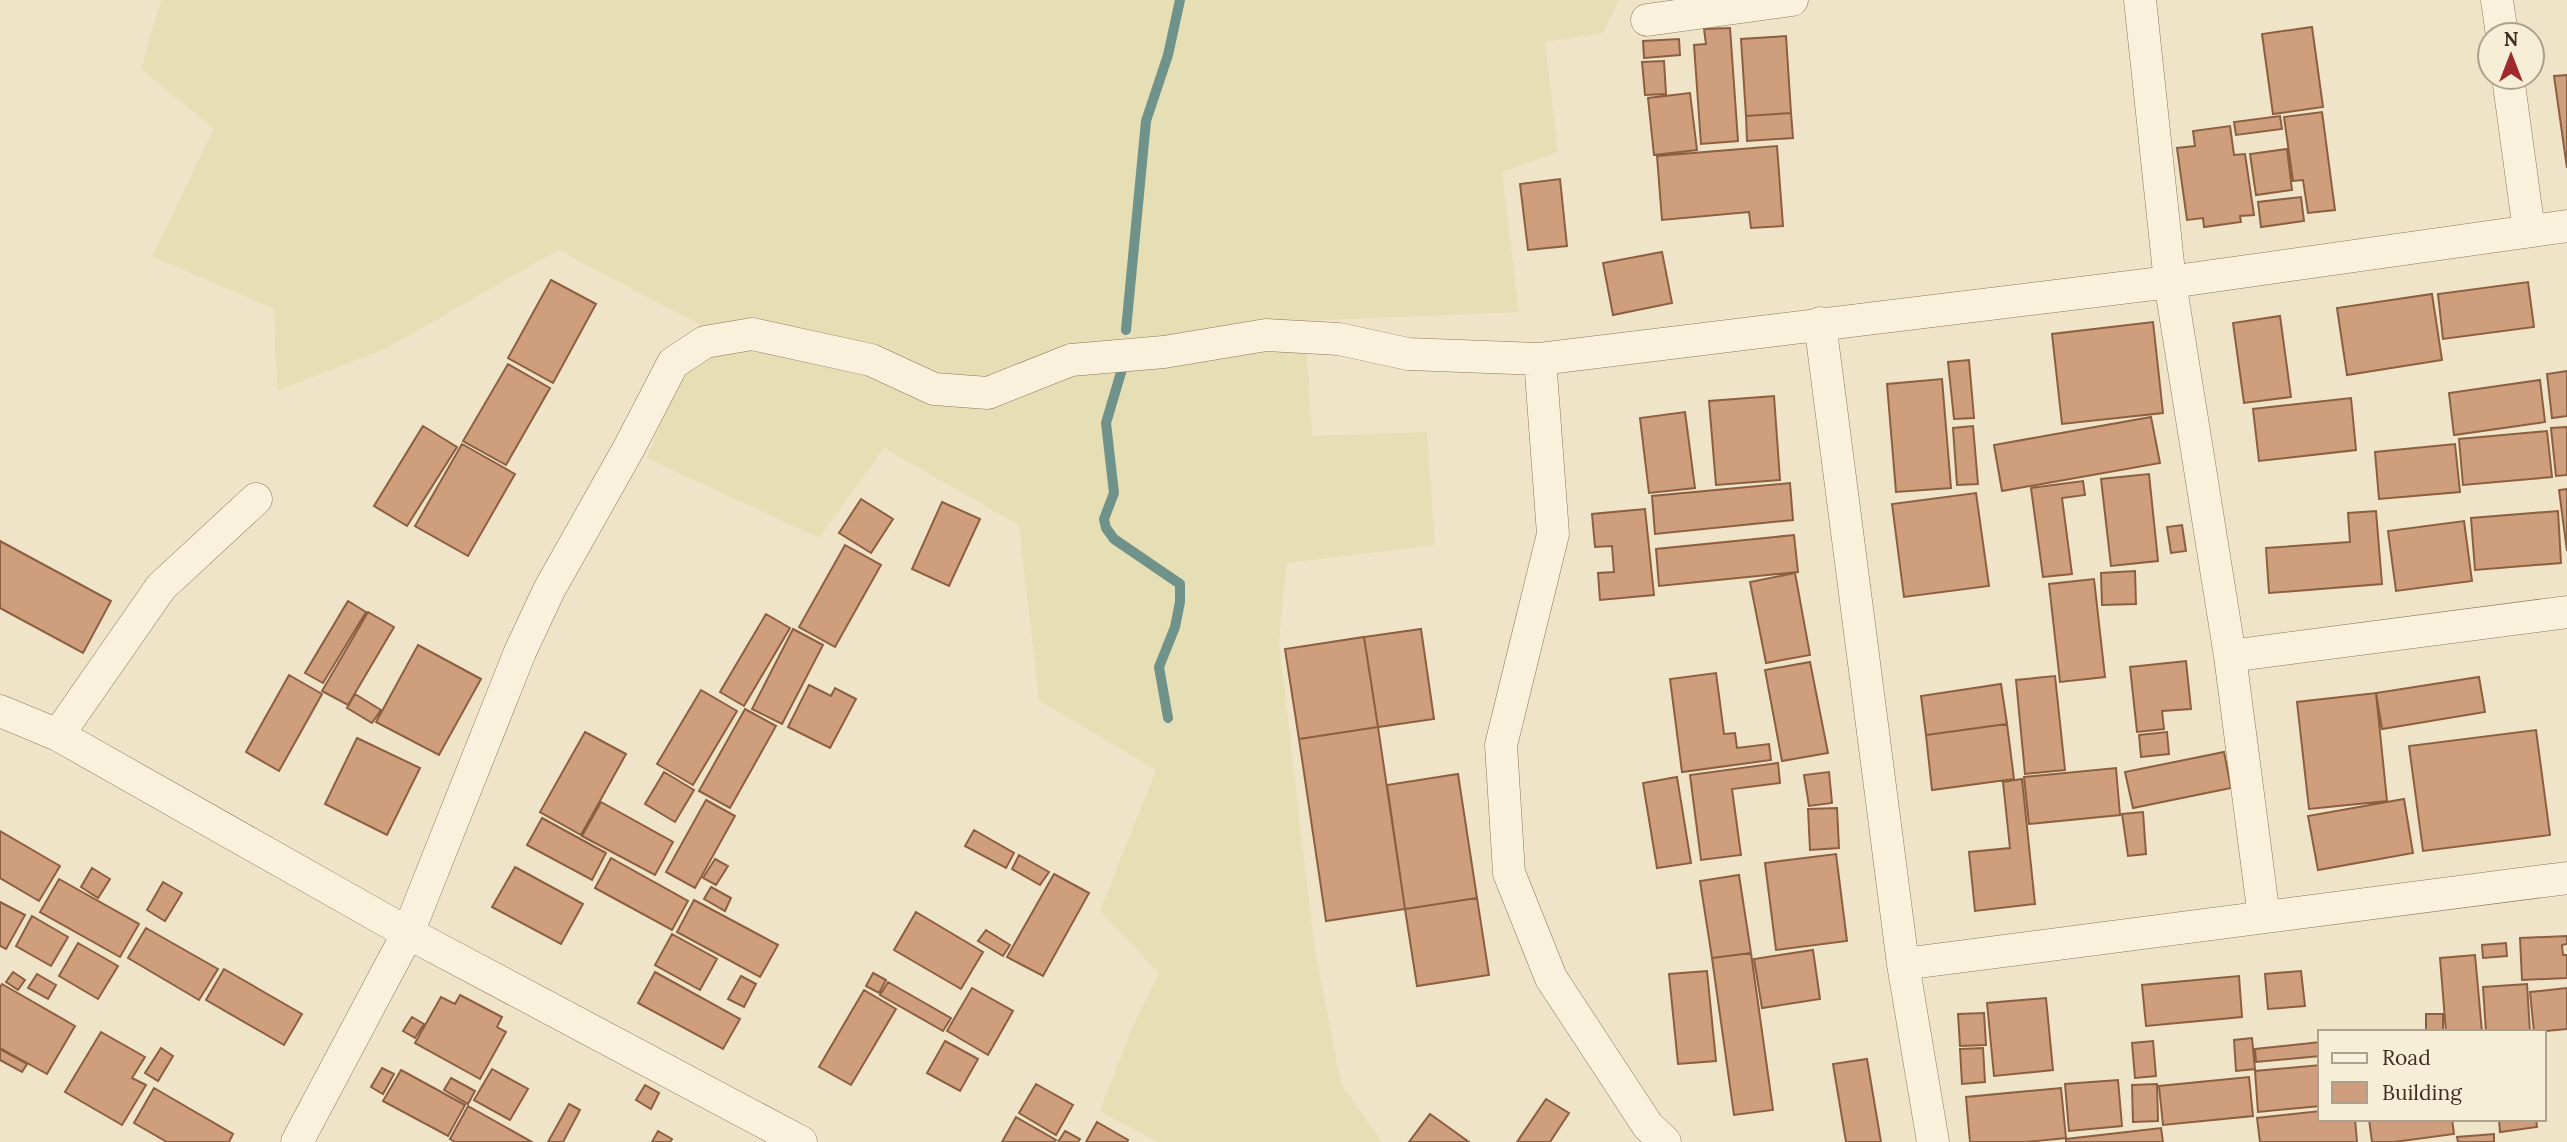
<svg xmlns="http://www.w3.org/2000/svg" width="2567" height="1142" font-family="Lora,serif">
	<rect width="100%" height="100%" fill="#f0e4c8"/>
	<!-- farmland -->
	<path fill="#e6deb5" d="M 161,0 L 1619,0 L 1603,33 L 1545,42 L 1558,152 L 1502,172 L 1519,312 L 1305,321 L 1312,436 L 1427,432 L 1435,545 L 1287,563 L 1279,642 L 1314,944 L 1341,1084 L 1382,1142 L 1157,1142 L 1100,1111 L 1132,1028 L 1159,973 L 1100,911 L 1156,770 L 1039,700 L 1019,525 L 884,448 L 819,538 L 647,458 L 699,324 L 558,250 L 387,348 L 277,391 L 274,309 L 152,256 L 214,129 L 141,69 Z"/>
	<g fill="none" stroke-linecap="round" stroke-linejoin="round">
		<!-- stream -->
		<path stroke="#6f938a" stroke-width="10" d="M 1126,330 L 1146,121 L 1168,55 L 1180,0
			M 1122,369 L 1106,423 L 1114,493 L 1104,519 L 1106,528 L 1114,539 L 1180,584 L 1180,602 L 1175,627 L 1159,667 L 1168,718"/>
	</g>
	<!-- building -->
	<path fill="#cf9f7d" stroke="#8d5f41" stroke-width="2" d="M 2312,27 L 2323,107 L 2273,114 L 2262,34 Z
		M 1730,28 L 1738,141 L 1701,144 L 1694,45 L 1706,44 L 1704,29 Z
		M 1786,36 L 1791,113 L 1746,116 L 1741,39 Z
		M 1679,39 L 1680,55 L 1644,58 L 1643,41 Z
		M 1664,61 L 1666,94 L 1645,95 L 1642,62 Z
		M 2567,75 L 2567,168 L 2554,76 Z
		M 1690,93 L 1697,150 L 1654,155 L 1648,98 Z
		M 2322,112 L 2335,210 L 2308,213 L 2303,180 L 2293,181 L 2284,117 Z
		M 1791,113 L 1793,138 L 1747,141 L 1746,116 Z
		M 2280,116 L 2282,129 L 2236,135 L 2234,122 Z
		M 2230,126 L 2234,155 L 2245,154 L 2254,215 L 2240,216 L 2241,222 L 2204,227 L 2203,218 L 2187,220 L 2177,148 L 2195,146 L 2193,131 Z
		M 1777,146 L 1783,226 L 1751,228 L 1749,212 L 1662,220 L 1657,156 Z
		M 2287,149 L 2292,190 L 2256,195 L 2250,154 Z
		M 1560,179 L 1567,246 L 1528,250 L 1520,184 Z
		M 2301,197 L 2304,221 L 2261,227 L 2258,202 Z
		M 1662,252 L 1672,303 L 1613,315 L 1603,263 Z
		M 551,280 L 596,304 L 553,383 L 508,358 Z
		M 2528,282 L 2534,327 L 2443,339 L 2438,294 Z
		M 2432,294 L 2442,360 L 2347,375 L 2337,308 Z
		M 2280,316 L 2291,397 L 2244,403 L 2233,323 Z
		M 2153,322 L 2163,413 L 2062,424 L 2052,334 Z
		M 1969,360 L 1974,418 L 1954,419 L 1948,362 Z
		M 508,364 L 550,388 L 506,465 L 463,441 Z
		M 2567,371 L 2567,416 L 2552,418 L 2547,374 Z
		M 1942,379 L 1951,488 L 1896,492 L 1887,384 Z
		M 2540,380 L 2545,422 L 2454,435 L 2449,393 Z
		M 1774,396 L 1780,480 L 1716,485 L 1709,401 Z
		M 2351,398 L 2356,450 L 2259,461 L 2253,409 Z
		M 1685,412 L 1695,488 L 1649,493 L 1640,418 Z
		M 2151,417 L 2160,463 L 2002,491 L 1994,445 Z
		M 423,426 L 457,447 L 407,526 L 374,506 Z
		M 1973,426 L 1978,484 L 1957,485 L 1953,428 Z
		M 2567,427 L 2567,475 L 2556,476 L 2551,428 Z
		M 2547,431 L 2552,477 L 2463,485 L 2459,439 Z
		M 462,444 L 515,474 L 468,556 L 415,526 Z
		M 2455,444 L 2460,492 L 2379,499 L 2375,452 Z
		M 2149,474 L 2158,561 L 2111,566 L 2101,479 Z
		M 2083,481 L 2085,495 L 2062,498 L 2072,574 L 2043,577 L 2031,488 Z
		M 1790,483 L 1793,520 L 1655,534 L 1652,496 Z
		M 2567,489 L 2567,551 L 2559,490 Z
		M 1976,493 L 1989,586 L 1904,597 L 1892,504 Z
		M 861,499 L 893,519 L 871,553 L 839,533 Z
		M 942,502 L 980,519 L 949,586 L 912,569 Z
		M 1645,509 L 1654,595 L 1600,600 L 1598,573 L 1614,572 L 1612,546 L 1595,547 L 1592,514 Z
		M 2376,511 L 2382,584 L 2269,593 L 2266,548 L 2350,542 L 2348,513 Z
		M 2558,511 L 2561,563 L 2475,570 L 2471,518 Z
		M 2464,521 L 2472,581 L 2396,591 L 2388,531 Z
		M 2182,525 L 2186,551 L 2171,553 L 2167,527 Z
		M 1794,535 L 1798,572 L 1659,586 L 1656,549 Z
		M 0,541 L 111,601 L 83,653 L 0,608 Z
		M 845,545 L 881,565 L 835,647 L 799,627 Z
		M 2135,571 L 2136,604 L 2102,605 L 2101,573 Z
		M 1795,573 L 1810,655 L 1766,663 L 1750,582 Z
		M 2094,579 L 2105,677 L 2060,682 L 2049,584 Z
		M 348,601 L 366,612 L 323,683 L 305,673 Z
		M 368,612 L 394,627 L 348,705 L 322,691 Z
		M 766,614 L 790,628 L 744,706 L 720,692 Z
		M 793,629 L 823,645 L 782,724 L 752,709 Z
		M 1421,629 L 1434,719 L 1378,727 L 1364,637 Z
		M 1364,637 L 1378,727 L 1299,739 L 1285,649 Z
		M 418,645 L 481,679 L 439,755 L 376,722 Z
		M 2186,661 L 2191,709 L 2162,711 L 2164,729 L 2137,732 L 2130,667 Z
		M 1810,662 L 1828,753 L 1782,761 L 1765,670 Z
		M 1716,673 L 1724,734 L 1735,733 L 1737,748 L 1769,744 L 1771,760 L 1682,772 L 1670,679 Z
		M 289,675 L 322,694 L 279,771 L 246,752 Z
		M 2055,676 L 2065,770 L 2025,774 L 2016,680 Z
		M 2479,677 L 2485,712 L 2382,729 L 2376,693 Z
		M 2001,684 L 2007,724 L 1926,735 L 1921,696 Z
		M 809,685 L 831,696 L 835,688 L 856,699 L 830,748 L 788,727 Z
		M 701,690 L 737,711 L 693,785 L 657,764 Z
		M 2376,693 L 2387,801 L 2309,809 L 2297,702 Z
		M 355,694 L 381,710 L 372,723 L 347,708 Z
		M 745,709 L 776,726 L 730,808 L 699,791 Z
		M 2007,724 L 2014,779 L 1932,790 L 1926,735 Z
		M 1378,727 L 1405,909 L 1326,921 L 1299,739 Z
		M 2536,730 L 2550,835 L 2423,851 L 2409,746 Z
		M 585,732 L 626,754 L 581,835 L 540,812 Z
		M 2167,732 L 2169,754 L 2141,757 L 2139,735 Z
		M 357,738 L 420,768 L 387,835 L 325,804 Z
		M 2224,752 L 2231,788 L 2133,808 L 2125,772 Z
		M 1778,763 L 1780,783 L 1732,789 L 1741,855 L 1701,860 L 1690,775 Z
		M 2116,768 L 2120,815 L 2029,824 L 2024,777 Z
		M 664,772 L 694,790 L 675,822 L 645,804 Z
		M 1829,772 L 1832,803 L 1809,806 L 1804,775 Z
		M 1458,774 L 1477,898 L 1405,909 L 1387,785 Z
		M 1677,777 L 1691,863 L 1657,868 L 1643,783 Z
		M 2022,779 L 2035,904 L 1975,911 L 1969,852 L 2010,848 L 2003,782 Z
		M 2404,799 L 2413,853 L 2318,870 L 2308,816 Z
		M 706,800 L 735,816 L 695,888 L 666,872 Z
		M 601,802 L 673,842 L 655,875 L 582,836 Z
		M 1837,808 L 1839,848 L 1810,850 L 1808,809 Z
		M 2143,812 L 2146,854 L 2128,856 L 2122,814 Z
		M 542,818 L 606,853 L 592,880 L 527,845 Z
		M 974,830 L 1014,853 L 1006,868 L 965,846 Z
		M 0,831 L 60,866 L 39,901 L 0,878 Z
		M 1836,854 L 1847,941 L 1776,950 L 1765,863 Z
		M 1019,855 L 1049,872 L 1040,885 L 1012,869 Z
		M 611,858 L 688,901 L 672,930 L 595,888 Z
		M 715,859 L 728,866 L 716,885 L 703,878 Z
		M 515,867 L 583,904 L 561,944 L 492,907 Z
		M 92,868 L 110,879 L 98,898 L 81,887 Z
		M 1054,874 L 1089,893 L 1043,976 L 1007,957 Z
		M 1739,875 L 1751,953 L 1712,958 L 1700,881 Z
		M 59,879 L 139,924 L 120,957 L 40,912 Z
		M 163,882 L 182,893 L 165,921 L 147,910 Z
		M 711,887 L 731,898 L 725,911 L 704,899 Z
		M 1477,898 L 1489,975 L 1417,986 L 1405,909 Z
		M 694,900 L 778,945 L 760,977 L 677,932 Z
		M 0,902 L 25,915 L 6,949 L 0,946 Z
		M 916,912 L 983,952 L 961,989 L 894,950 Z
		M 32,916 L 68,937 L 51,966 L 16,946 Z
		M 146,928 L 218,969 L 199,1000 L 128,958 Z
		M 986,930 L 1010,945 L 1003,956 L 978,941 Z
		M 672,934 L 717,959 L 700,990 L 655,965 Z
		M 2567,936 L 2567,944 L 2562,945 L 2563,955 L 2567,955 L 2567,978 L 2522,980 L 2520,938 Z
		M 78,943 L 118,966 L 98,999 L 59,976 Z
		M 2506,943 L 2507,956 L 2483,958 L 2482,945 Z
		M 1813,950 L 1820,999 L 1762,1008 L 1754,959 Z
		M 1751,953 L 1773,1110 L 1734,1115 L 1712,958 Z
		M 2475,955 L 2482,1032 L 2446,1032 L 2440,958 Z
		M 224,969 L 302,1014 L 284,1045 L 206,1000 Z
		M 1707,971 L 1716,1061 L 1678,1064 L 1669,974 Z
		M 2301,971 L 2305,1006 L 2268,1009 L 2265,974 Z
		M 13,972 L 25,980 L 18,990 L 6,982 Z
		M 655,972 L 740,1019 L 723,1049 L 638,1003 Z
		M 873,973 L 886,980 L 879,993 L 866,986 Z
		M 37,974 L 56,985 L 48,999 L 28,988 Z
		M 741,976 L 756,984 L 744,1007 L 728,999 Z
		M 2239,976 L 2242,1017 L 2146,1026 L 2142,985 Z
		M 888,982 L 951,1018 L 943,1031 L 880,995 Z
		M 2,984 L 75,1026 L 47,1074 L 0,1048 L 0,987 Z
		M 2527,984 L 2530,1032 L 2486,1032 L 2483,987 Z
		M 972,988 L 1013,1011 L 988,1055 L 947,1031 Z
		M 2567,988 L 2567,1029 L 2534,1032 L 2530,992 Z
		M 864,990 L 896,1009 L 851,1085 L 819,1067 Z
		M 460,995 L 502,1017 L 497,1027 L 506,1032 L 480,1079 L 415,1043 L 441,997 L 455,1004 Z
		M 2046,998 L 2053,1070 L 1994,1076 L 1987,1003 Z
		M 1984,1013 L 1986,1045 L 1960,1046 L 1958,1014 Z
		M 2426,1014 L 2443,1014 L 2443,1032 L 2426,1032 Z
		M 412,1017 L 424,1024 L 415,1038 L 403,1031 Z
		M 101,1032 L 145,1057 L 132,1078 L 146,1085 L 122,1125 L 65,1092 Z
		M 2252,1038 L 2255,1069 L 2236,1071 L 2234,1040 Z
		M 945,1041 L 978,1059 L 960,1091 L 927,1073 Z
		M 2153,1041 L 2156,1076 L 2135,1078 L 2132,1043 Z
		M 2320,1042 L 2320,1056 L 2256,1062 L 2255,1049 Z
		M 161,1048 L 173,1056 L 158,1081 L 145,1073 Z
		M 1983,1048 L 1985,1082 L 1962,1084 L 1960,1049 Z
		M 0,1049 L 27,1064 L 22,1072 L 0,1060 Z
		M 1867,1059 L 1881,1142 L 1846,1142 L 1833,1064 Z
		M 2320,1065 L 2320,1106 L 2258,1112 L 2255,1071 Z
		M 382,1068 L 394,1074 L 383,1094 L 371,1087 Z
		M 492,1069 L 528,1089 L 510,1120 L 474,1100 Z
		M 401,1070 L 465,1105 L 448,1136 L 383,1101 Z
		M 2249,1077 L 2253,1116 L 2163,1125 L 2159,1086 Z
		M 451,1078 L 475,1091 L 468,1104 L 444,1090 Z
		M 2118,1080 L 2122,1126 L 2069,1131 L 2065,1084 Z
		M 1036,1084 L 1073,1105 L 1056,1135 L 1019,1113 Z
		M 2157,1084 L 2158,1121 L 2133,1122 L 2132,1085 Z
		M 645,1085 L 659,1093 L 651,1109 L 636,1100 Z
		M 154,1088 L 233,1134 L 229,1142 L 167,1142 L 134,1123 Z
		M 2061,1088 L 2066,1138 L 2026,1142 L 1970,1142 L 1966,1097 Z
		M 1546,1099 L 1569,1113 L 1550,1142 L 1517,1142 Z
		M 569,1104 L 580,1110 L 563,1142 L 548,1142 Z
		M 468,1106 L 532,1142 L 455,1142 L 450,1139 Z
		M 2320,1111 L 2320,1119 L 2355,1119 L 2357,1142 L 2260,1142 L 2257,1118 Z
		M 1430,1114 L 1469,1142 L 1409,1142 Z
		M 1016,1117 L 1056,1140 L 1054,1142 L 1002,1142 Z
		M 2369,1119 L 2452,1119 L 2454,1134 L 2394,1142 L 2372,1142 Z
		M 2499,1119 L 2536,1119 L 2537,1127 L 2500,1132 Z
		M 1097,1122 L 1128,1140 L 1127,1142 L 1086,1142 Z
		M 2161,1128 L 2163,1142 L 2066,1142 L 2066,1139 Z
		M 658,1131 L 672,1139 L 670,1142 L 652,1142 Z
		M 1065,1131 L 1080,1139 L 1078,1142 L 1058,1142 Z
		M 2494,1134 L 2494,1142 L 2458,1142 L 2457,1137 Z"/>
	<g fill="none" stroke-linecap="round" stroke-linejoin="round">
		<!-- street casing -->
		<g stroke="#8d765c" stroke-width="33">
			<path id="street" d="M 2140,0 L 2170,282 L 2230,656 L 2264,917
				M 2497,0 L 2502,35
				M 1647,20 L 1792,0
				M 2508,77 L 2529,231
				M 1820,323 L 1903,964 L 1933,1142
				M 1540,359 L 1553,534 L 1501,745 L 1509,873 L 1551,978 L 1648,1126 L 1665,1142
				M 2230,656 L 2567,612
				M 0,711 L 58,735 L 408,933 L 801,1142
				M 58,735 L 161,587 L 256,499
				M 1903,964 L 2567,878
				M 297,1142 L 408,933 L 520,652 L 549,590 L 629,448 L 673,363 L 705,342 L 752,334 L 871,360 L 934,389 L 988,393 L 1071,360 L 1164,352 L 1266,335 L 1339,339 L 1408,354 L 1540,359 L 2170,282 L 2567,226"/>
		</g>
		<!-- street -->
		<use href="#street" stroke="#faf1dc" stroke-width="32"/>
	</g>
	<!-- legend -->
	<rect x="2318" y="1030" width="228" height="91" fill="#f7eed8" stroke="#ada18e" stroke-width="2"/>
	<rect x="2332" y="1053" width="35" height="10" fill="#faf1dc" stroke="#ada18e" stroke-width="2"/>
	<text x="2382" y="1065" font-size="21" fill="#3d2e20">Road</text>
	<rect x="2332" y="1082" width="35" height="21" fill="#cf9f7d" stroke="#ada18e" stroke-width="2"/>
	<text x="2382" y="1100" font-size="21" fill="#3d2e20">Building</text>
	<!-- north arrow -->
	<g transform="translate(2511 56)"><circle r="33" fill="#f7eed8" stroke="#ada18e" stroke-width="2"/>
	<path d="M0-5L12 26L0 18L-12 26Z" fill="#9e2a2b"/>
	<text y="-10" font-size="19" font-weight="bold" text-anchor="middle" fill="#3d2e20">N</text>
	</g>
</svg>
